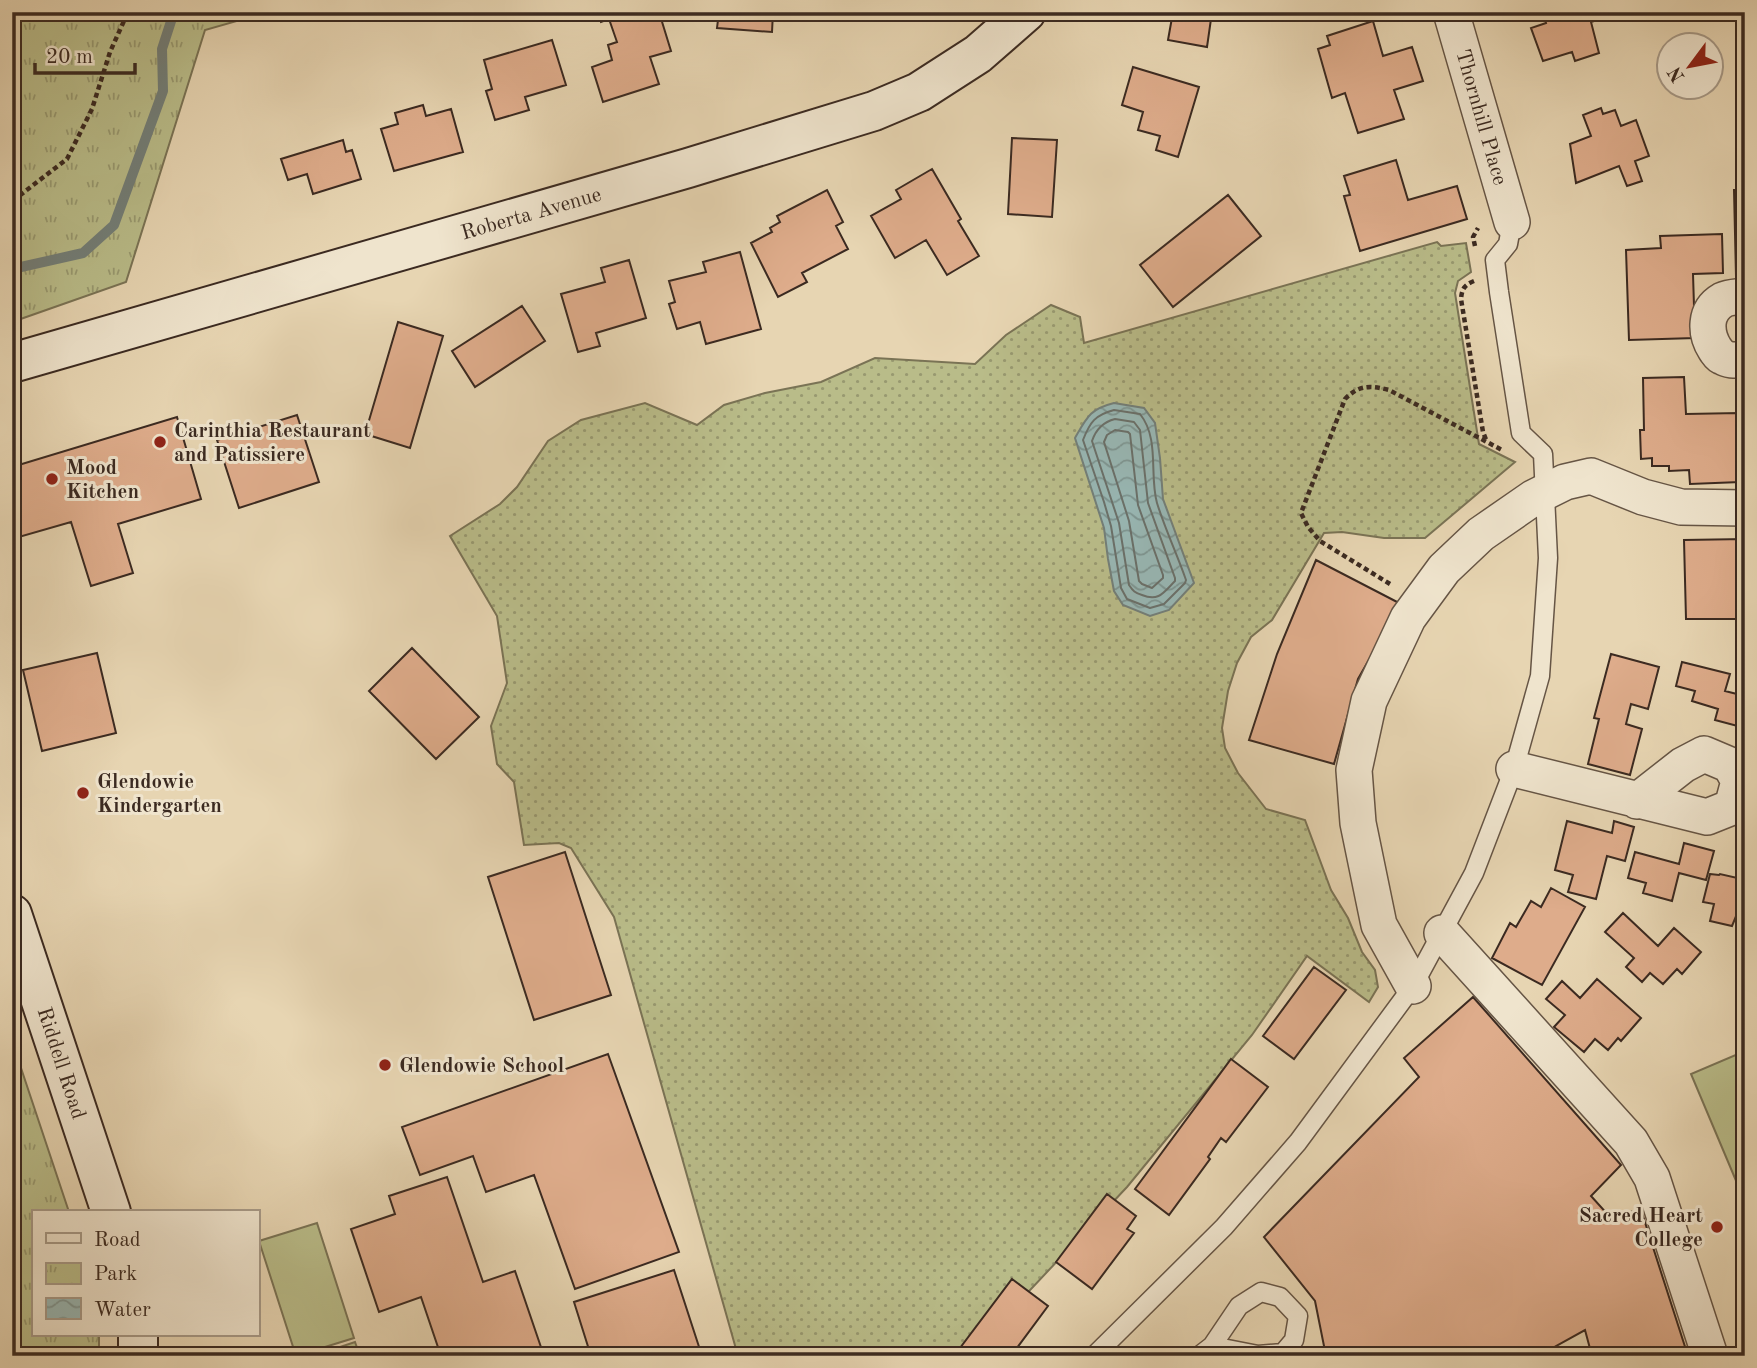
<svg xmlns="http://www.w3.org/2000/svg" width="1757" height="1368" font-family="'Old Standard TT',serif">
	<defs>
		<pattern id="grass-dots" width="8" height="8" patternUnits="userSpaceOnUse" patternTransform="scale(1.75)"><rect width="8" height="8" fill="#b9bc89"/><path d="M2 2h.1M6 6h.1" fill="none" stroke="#989970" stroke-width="1.8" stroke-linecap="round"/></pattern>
		<pattern id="park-tufts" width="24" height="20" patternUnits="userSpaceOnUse" patternTransform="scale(1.75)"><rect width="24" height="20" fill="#b9bc89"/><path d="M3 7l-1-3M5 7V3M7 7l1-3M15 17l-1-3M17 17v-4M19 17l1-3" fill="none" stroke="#989970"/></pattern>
		<pattern id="water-waves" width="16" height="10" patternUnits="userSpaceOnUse" patternTransform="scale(1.75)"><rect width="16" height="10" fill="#98b7b4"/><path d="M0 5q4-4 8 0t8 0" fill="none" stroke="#7d9592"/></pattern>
	</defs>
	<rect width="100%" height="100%" fill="#e7d5b2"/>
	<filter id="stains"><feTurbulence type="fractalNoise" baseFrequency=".00286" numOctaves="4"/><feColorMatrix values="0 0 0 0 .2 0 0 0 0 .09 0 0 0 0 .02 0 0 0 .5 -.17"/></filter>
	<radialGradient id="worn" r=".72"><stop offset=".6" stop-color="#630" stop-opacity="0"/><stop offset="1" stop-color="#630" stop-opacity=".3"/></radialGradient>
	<!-- grass -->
	<path fill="url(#grass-dots)" stroke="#7a7355" stroke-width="2" d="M 1437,242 L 1441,246 L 1466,243 L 1471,272 L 1458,281 L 1455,293 L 1479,444 L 1515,462 L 1425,538 L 1384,538 L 1342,532 L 1324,533 L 1272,620 L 1251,637 L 1237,663 L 1228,691 L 1222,728 L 1225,748 L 1238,773 L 1266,809 L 1305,820 L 1331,890 L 1348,918 L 1362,952 L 1375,970 L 1378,987 L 1369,1002 L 1307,956 L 1252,1035 L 1127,1187 L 968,1356 L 738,1356 L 614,917 L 571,848 L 559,843 L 524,845 L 514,782 L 497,764 L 491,726 L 507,683 L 497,616 L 450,536 L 500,504 L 517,487 L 548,441 L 581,420 L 645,403 L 697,425 L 724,405 L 765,393 L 821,382 L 875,358 L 975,364 L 1006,335 L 1051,305 L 1080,317 L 1084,343 Z"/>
	<!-- park -->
	<path fill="url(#park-tufts)" stroke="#7a7355" stroke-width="2" d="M 12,12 L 268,12 L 205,30 L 126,282 L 12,322 Z
		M 12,1041 L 69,1212 L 33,1212 L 33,1335 L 99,1335 L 99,1356 L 12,1356 Z"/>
	<!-- garden -->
	<path fill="#b9bc89" stroke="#7a7355" stroke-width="2" d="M 1745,1051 L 1745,1202 L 1691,1074 Z
		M 317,1223 L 354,1338 L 296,1356 L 259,1241 Z
		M 355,1342 L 360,1356 L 313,1356 Z"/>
	<!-- water -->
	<path fill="url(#water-waves)" stroke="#737f79" stroke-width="2" d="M 1114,403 L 1144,408 L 1155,423 L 1160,458 L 1163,499 L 1194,583 L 1169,610 L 1150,616 L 1123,605 L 1114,591 L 1108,559 L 1104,528 L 1075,438 C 1087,417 1090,409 1114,403 Z"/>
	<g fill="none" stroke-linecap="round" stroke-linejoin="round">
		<!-- shore -->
		<path stroke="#6a706a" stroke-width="2" d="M 1114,410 L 1140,414 C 1160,439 1149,475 1157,503 C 1165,529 1177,554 1186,580 L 1185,583 L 1164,604 L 1150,608 L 1127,599 L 1121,588 L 1111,526 L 1104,502 L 1083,440 C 1090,422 1095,415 1114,410 Z
			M 1115,419 L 1134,422 L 1140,430 L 1148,503 L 1175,578 L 1175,581 C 1164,592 1159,602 1142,595 C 1135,593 1133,591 1129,585 L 1119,523 L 1092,441 C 1096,429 1103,422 1115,419 Z
			M 1115,430 L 1128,432 L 1130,434 L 1138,505 L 1163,575 L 1163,578 L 1152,588 L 1142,584 L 1139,581 L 1129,521 L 1104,442 L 1107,435 Z"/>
		<!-- stream -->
		<path stroke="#737f79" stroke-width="10" d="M 12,269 L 83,253 L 114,225 L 163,91 L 162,49 L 174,12"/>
	</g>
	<!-- building -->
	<path fill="#deac8b" stroke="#3b2a21" stroke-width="2" d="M 598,12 L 659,12 L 671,51 L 650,57 L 659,84 L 603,102 L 592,67 L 612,60 L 608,45 L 617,42 L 609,19 L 601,22 Z
		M 719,12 L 773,12 L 772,32 L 717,28 Z
		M 1173,12 L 1212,12 L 1207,47 L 1168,40 Z
		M 1543,12 L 1621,12 L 1591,22 L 1599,53 L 1575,61 L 1572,52 L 1543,61 L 1531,28 L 1546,23 Z
		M 1373,21 L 1383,56 L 1412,47 L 1423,81 L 1394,90 L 1404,119 L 1358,133 L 1345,93 L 1332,98 L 1318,49 L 1330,45 L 1327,36 Z
		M 552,40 L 566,85 L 525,97 L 529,110 L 495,120 L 486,91 L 492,89 L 484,60 Z
		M 1133,67 L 1199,87 L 1178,157 L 1156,150 L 1160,136 L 1138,130 L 1143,112 L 1122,105 Z
		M 423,105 L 426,116 L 451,109 L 463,152 L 394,171 L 381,129 L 398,124 L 395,113 Z
		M 1601,108 L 1603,114 L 1615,110 L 1621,126 L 1636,120 L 1649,156 L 1635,161 L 1642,181 L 1627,186 L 1619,166 L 1576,183 L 1570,144 L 1591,136 L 1583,115 Z
		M 1012,138 L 1057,140 L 1052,217 L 1008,214 Z
		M 343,140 L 346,152 L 352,150 L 361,179 L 313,194 L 307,174 L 288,180 L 281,159 Z
		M 1396,160 L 1408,200 L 1457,186 L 1467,219 L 1360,251 L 1344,196 L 1350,195 L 1344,176 Z
		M 932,169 L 961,219 L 958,221 L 979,256 L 947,275 L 926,240 L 895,258 L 871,216 L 901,199 L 896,190 Z
		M 827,190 L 843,222 L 836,226 L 848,249 L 802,273 L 807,282 L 778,297 L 751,243 L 772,232 L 770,228 L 780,222 L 777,216 Z
		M 1734,190 L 1745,190 L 1745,275 L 1736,276 Z
		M 1228,195 L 1261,236 L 1173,307 L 1140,265 Z
		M 1722,234 L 1723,273 L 1693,274 L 1695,338 L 1629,340 L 1626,250 L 1661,248 L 1660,236 Z
		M 740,252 L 761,329 L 706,344 L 700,322 L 677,329 L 669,304 L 675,302 L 669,281 L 706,272 L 703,262 Z
		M 629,260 L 646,318 L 596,333 L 600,346 L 578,352 L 561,294 L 605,282 L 601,268 Z
		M 522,306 L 545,341 L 475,387 L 452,351 Z
		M 398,322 L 443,336 L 410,448 L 365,434 Z
		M 1684,377 L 1686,414 L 1739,413 L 1739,417 L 1745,417 L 1745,469 L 1740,469 L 1740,482 L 1690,484 L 1689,470 L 1669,471 L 1669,466 L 1652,466 L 1652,458 L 1641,459 L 1640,430 L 1644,430 L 1643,378 Z
		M 297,415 L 319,482 L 239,508 L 217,440 Z
		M 177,417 L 201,499 L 118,524 L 133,573 L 91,586 L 71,522 L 12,539 L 12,467 Z
		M 1745,539 L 1745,619 L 1686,619 L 1684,540 Z
		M 1316,560 L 1401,604 L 1358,679 L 1334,764 L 1249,740 L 1277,654 Z
		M 412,648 L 479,717 L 436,759 L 369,691 Z
		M 97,653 L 116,733 L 42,751 L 23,670 Z
		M 1611,654 L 1659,667 L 1648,709 L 1631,704 L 1626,724 L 1642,729 L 1630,775 L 1588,764 L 1599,719 L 1594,718 Z
		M 1682,662 L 1730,674 L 1725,691 L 1745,696 L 1745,728 L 1715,720 L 1718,709 L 1692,701 L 1695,691 L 1676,686 Z
		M 1567,821 L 1612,833 L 1614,821 L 1634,827 L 1625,861 L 1607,856 L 1596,899 L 1568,892 L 1573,875 L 1555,870 Z
		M 1684,843 L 1714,851 L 1706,880 L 1679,873 L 1672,901 L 1643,893 L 1646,883 L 1628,878 L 1635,852 L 1679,864 Z
		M 565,852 L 611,995 L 534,1020 L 488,877 Z
		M 1710,874 L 1719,875 L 1720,874 L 1742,879 L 1744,897 L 1732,926 L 1710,921 L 1714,904 L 1703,902 Z
		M 1551,888 L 1585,907 L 1542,985 L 1492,958 L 1510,923 L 1516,927 L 1531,901 L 1541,907 Z
		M 1623,913 L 1658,946 L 1674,928 L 1701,952 L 1682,974 L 1677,969 L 1663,984 L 1650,973 L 1642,982 L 1626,967 L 1634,958 L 1605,932 Z
		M 1314,967 L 1346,990 L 1294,1059 L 1263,1036 Z
		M 1597,979 L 1641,1018 L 1621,1041 L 1618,1038 L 1608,1050 L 1595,1039 L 1584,1052 L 1554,1027 L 1565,1015 L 1546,999 L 1562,981 L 1580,998 Z
		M 1473,997 L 1621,1165 L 1591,1196 L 1609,1216 L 1641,1210 L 1688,1356 L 1592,1356 L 1585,1330 L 1538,1356 L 1326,1356 L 1315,1301 L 1264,1237 L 1419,1077 L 1404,1058 Z
		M 608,1054 L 679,1252 L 575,1289 L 534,1175 L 486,1192 L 473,1156 L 420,1175 L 402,1127 Z
		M 1231,1059 L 1268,1087 L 1226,1142 L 1221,1138 L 1208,1157 L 1210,1159 L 1169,1215 L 1135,1189 Z
		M 447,1177 L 483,1282 L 515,1271 L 544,1356 L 441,1356 L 421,1297 L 379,1312 L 351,1229 L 395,1214 L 389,1196 Z
		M 1107,1194 L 1136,1216 L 1127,1229 L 1134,1233 L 1092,1289 L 1056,1262 Z
		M 674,1270 L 702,1356 L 591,1356 L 574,1302 Z
		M 1012,1279 L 1048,1306 L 1011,1356 L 954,1356 Z"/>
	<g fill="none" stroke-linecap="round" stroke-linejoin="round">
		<!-- lane casing -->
		<g stroke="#665545" stroke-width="21">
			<path id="lane" d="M 1094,1356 L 1224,1227 L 1298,1142 L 1413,986 L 1474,873 L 1514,769 L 1540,676 L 1548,558 L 1543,454 L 1521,433 L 1499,292 L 1495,260 L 1508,244 L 1512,222
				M 1199,1356 L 1212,1346 L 1239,1306 L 1261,1292 L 1280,1297 L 1298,1316 L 1294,1340 L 1283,1353 L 1258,1355 L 1212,1346"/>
		</g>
		<!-- street casing -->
		<g stroke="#665545" stroke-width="38">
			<path id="street" d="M 1451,12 L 1512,222
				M 1745,296 C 1738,297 1729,297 1723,300 C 1704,311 1705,333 1715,349 C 1718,353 1719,356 1723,357 C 1729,361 1737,360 1745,360
				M 1514,769 L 1707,817 L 1732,807 L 1739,781 L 1730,765 L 1704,754 L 1683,765 L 1637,801
				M 1442,933 L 1631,1142 L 1652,1178 L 1710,1356
				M 1413,986 L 1379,925 L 1358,823 L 1354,770 L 1369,701 L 1408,618 L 1444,569 L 1481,534 L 1533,498 L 1565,482 L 1591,476 L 1643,497 L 1681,507 L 1745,508"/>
		</g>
		<!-- secondary casing -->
		<g stroke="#3b2a21" stroke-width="42">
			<path id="secondary" d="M 12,363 L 688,168 L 874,111 L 919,92 L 978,54 L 1026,12
				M 12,914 L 111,1212
				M 138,1356 L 138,1335"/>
		</g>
		<!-- path -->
		<path stroke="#3b2a21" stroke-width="4.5" stroke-dasharray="5 3.5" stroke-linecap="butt" d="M 12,199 L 19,196 L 67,159 L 92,109 L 110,52 L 128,12
			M 1475,246 L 1473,237 L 1478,228
			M 1474,281 C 1464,285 1462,289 1461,299 L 1483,432 L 1487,442
			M 1390,584 L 1320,541 L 1308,527 L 1301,513 L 1345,399 C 1359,385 1369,385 1389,390 L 1502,450
			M 12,1355 L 104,1354"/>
		<!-- lane -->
		<use href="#lane" stroke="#efe4cd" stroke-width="18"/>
		<!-- street -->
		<use href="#street" stroke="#efe4cd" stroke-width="35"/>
		<!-- secondary -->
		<use href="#secondary" stroke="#efe4cd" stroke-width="38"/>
	</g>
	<!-- markers -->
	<g fill="#8f2418" stroke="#efe4cd" stroke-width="2.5">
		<circle cx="160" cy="442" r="7"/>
		<circle cx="52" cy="479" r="7"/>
		<circle cx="83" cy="793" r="7"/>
		<circle cx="385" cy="1065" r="7"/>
		<circle cx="1717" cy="1227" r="7"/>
	</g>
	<g text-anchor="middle" stroke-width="6" stroke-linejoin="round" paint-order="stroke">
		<!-- street labels -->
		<g font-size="21" fill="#3b2a21" stroke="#efe4cd">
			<text transform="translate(1482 117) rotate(74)" y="7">Thornhill Place</text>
			<text transform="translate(531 213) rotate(-16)" y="7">Roberta Avenue</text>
			<text transform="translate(62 1063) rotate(72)" y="7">Riddell Road</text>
		</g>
		<!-- poi labels -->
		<g font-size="21" font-weight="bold" fill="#3b2a21" stroke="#efe4cd" text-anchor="start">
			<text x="174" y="437">Carinthia Restaurant<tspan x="174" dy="24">and Patissiere</tspan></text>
			<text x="66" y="474">Mood<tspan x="66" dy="24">Kitchen</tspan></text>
			<text x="97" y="788">Glendowie<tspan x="97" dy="24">Kindergarten</tspan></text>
			<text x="399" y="1072">Glendowie School</text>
			<text x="1703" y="1222" text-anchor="end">Sacred Heart<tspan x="1703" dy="24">College</tspan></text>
		</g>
	</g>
	<!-- margin -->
	<rect width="1757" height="1368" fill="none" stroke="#e7d5b2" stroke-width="42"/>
	<rect x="14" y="14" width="1729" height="1340" fill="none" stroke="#3b2a21" stroke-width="3.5"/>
	<rect x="21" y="21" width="1715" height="1326" fill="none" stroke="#3b2a21" stroke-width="2"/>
	<!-- legend -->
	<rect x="32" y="1210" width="228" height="126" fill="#efe4cd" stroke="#a79a88" stroke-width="2"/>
	<rect x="46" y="1233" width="35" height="10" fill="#efe4cd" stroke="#a79a88" stroke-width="2"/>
	<text x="94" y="1246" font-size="21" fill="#3b2a21">Road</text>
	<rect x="46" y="1263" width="35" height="21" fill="url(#park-tufts)" stroke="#a79a88" stroke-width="2"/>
	<text x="94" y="1280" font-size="21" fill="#3b2a21">Park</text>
	<rect x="46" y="1298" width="35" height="21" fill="url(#water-waves)" stroke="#a79a88" stroke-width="2"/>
	<text x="94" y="1316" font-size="21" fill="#3b2a21">Water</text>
	<!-- north arrow -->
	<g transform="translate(1690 66) rotate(238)"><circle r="33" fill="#efe4cd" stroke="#a79a88" stroke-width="2"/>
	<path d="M0-5L12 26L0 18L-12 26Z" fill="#8f2418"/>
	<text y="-10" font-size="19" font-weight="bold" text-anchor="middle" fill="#3b2a21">N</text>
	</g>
	<!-- scale -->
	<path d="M35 63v10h100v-10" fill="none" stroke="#3b2a21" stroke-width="3.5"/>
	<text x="46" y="63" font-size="21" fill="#3b2a21" stroke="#efe4cd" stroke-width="5" paint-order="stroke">20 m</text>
	<rect width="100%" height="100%" filter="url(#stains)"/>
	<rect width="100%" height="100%" fill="url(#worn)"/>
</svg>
